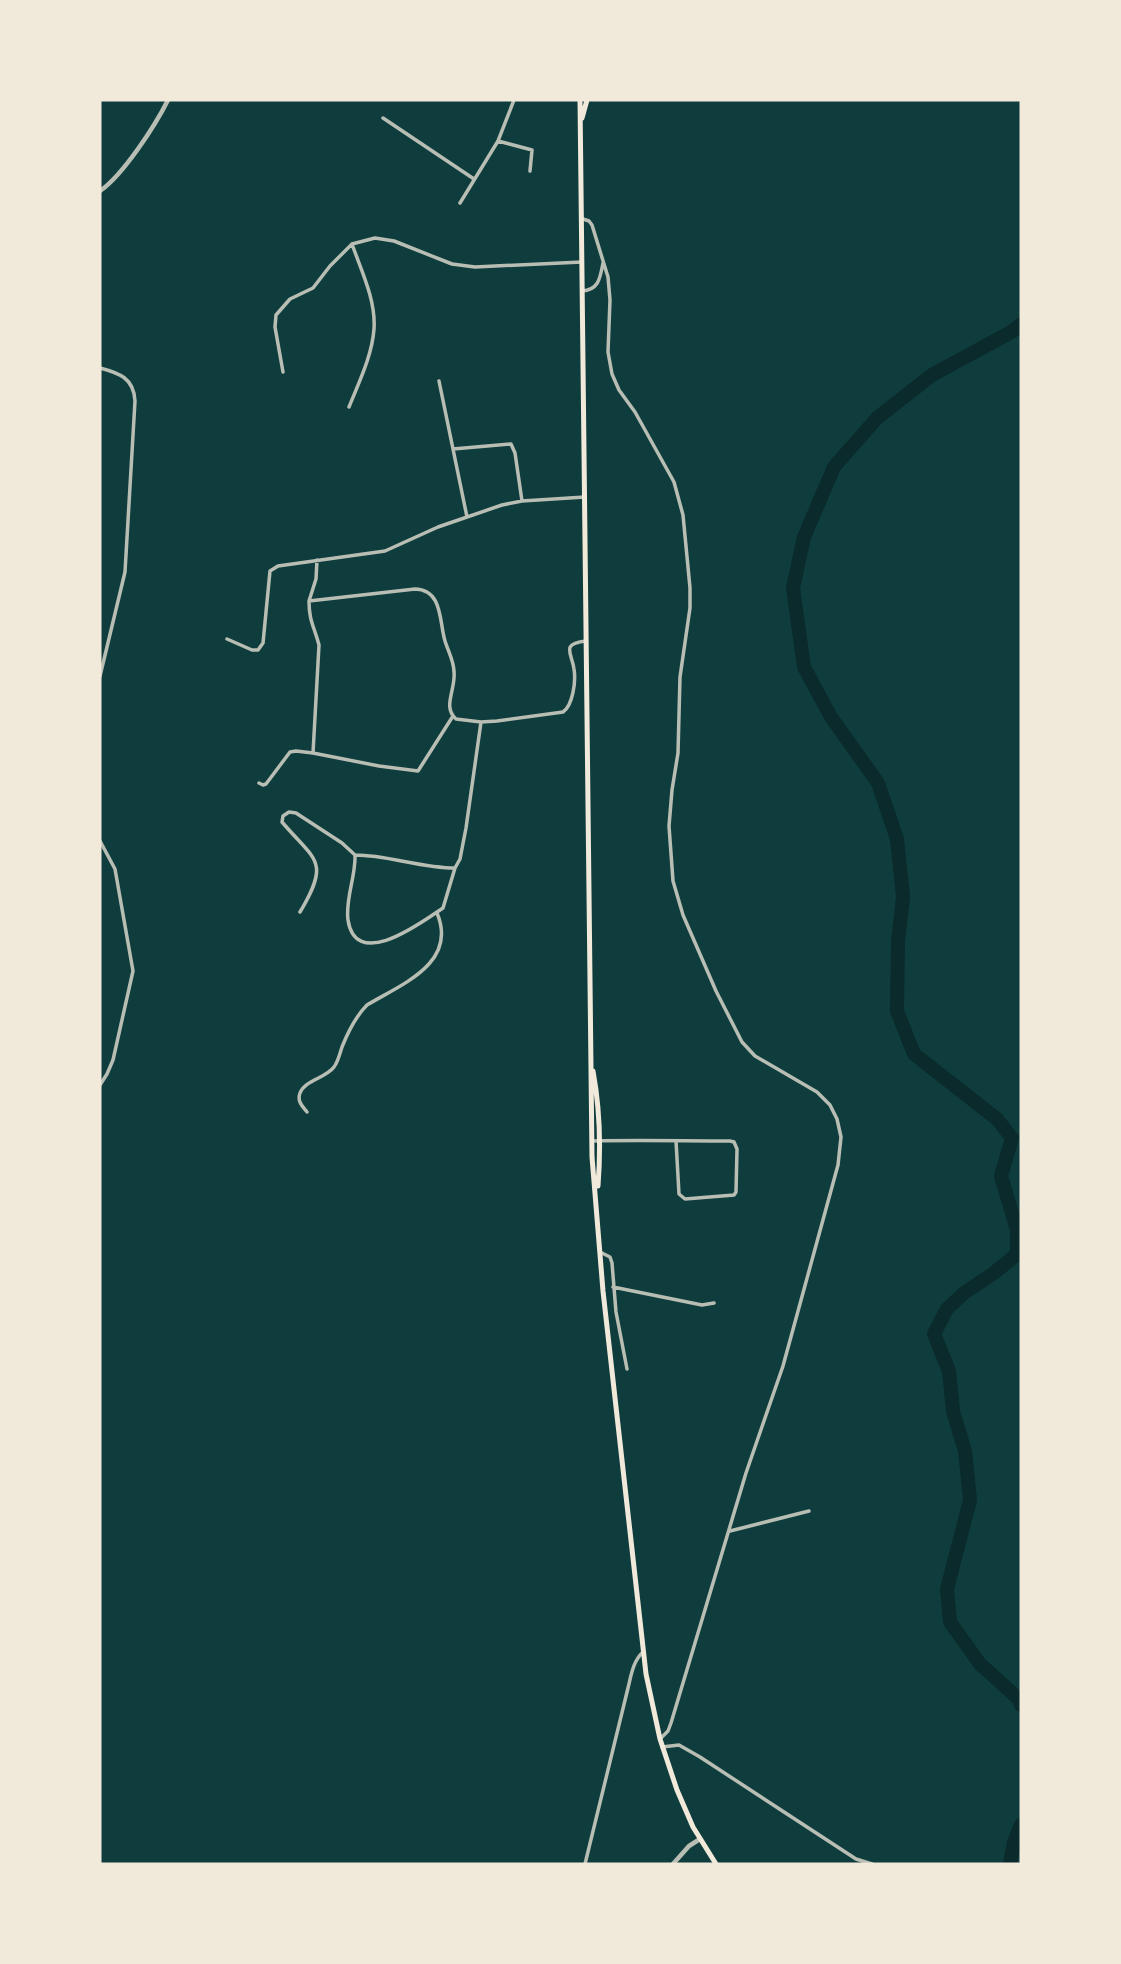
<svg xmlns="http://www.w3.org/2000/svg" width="1121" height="1964" font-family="'PT Sans Narrow',sans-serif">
	<rect width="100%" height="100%" fill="#0f3d3e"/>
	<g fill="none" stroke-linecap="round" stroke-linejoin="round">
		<!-- river -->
		<path stroke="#0a2a2b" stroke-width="14" d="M 1021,324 L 1013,331 L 932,375 L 877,418 L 834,467 L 804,537 L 793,588 L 804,667 L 831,717 L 878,783 L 897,839 L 903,897 L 898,941 L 897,1011 L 914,1054 L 997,1119 L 1012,1138 L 1001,1176 L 1017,1230 L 1017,1254 L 994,1273 L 964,1293 L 947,1309 L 934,1334 L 949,1371 L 953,1411 L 965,1451 L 970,1500 L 947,1589 L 950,1622 L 980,1664 L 1019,1699 L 1021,1705
			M 1010,1864 L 1014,1842 L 1021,1825"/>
		<!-- minor -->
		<path stroke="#b8beb3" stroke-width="3.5" d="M 383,118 L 474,179
			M 498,141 L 532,150 L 530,171
			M 460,203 L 498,141 L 514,100
			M 583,219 L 589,221 L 592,225 L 608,277 L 610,300 L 608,352 L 612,374 L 619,390 L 635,412 L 674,482 L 683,515 L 690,588 L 690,608 L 680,677 L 678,753 L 672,790 L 669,826 L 673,881 L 683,915 L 716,991 L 742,1042 L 755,1056 L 817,1092 L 830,1105 L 837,1119 L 841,1137 L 838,1165 L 783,1366 L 746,1473 L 671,1723 L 668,1731 L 660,1739
			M 582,291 C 599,290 600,278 603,263
			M 100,368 C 119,373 134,378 135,401 L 125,572 L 100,676
			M 283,372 L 275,327 L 276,315 L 290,299 L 313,288 L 330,266 L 352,244 L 375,238 L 394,241 L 452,264 L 475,267 L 582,262
			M 439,381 L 467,517
			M 349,407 C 359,382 372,356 374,329 C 376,300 361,270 352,244
			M 453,449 L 511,444 L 515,453 L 522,501
			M 309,601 L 316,579 L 317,560
			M 227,639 L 252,650 L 258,650 L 263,643 L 270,571 L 278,566 L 385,551 L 438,527 L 502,505 L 522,501 L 585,497
			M 453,716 L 418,771 L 379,766 L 313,753 L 319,645 C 314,626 309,621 309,601 L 415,589 C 443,590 439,621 445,641 C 448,651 454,661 454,672 C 456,689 442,707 456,719 L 481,722 L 497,721 L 563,712 C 573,705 576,681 574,669 C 572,653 560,644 586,641
			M 259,783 L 263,785 L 266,784 L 290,752 L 296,751 L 313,753
			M 100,841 L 115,869 L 133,971 L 113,1060 L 107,1074 L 100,1085
			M 355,855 C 388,855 421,868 455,868
			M 300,912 C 331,860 315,861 282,822 L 283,816 L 289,812 L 296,813 L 342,843 L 355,855 C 356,876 345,899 348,920 C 356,972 422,922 443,908 L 455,868 L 460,859 L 466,828 L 481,722
			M 307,1112 C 302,1106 297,1101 300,1093 C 305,1080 326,1078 334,1067 C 338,1062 340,1053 342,1047 C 348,1032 355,1017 367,1005 C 402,984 458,963 437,913
			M 592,1141 C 638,1140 684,1141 730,1141 L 734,1142 L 737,1149 L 736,1192 L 734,1195 L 685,1199 L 679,1194 L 676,1141
			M 600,1252 L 610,1257 L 612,1263 L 616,1312 L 627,1369
			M 613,1287 L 702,1305 L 714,1303
			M 730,1531 L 809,1511
			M 662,1747 L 679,1745 L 700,1757 L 856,1859 L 872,1864
			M 585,1864 L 628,1688 C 631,1676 633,1661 643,1652"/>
		<!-- tertiary -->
		<path stroke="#b8beb3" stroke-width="4.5" d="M 100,191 C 123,175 155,126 168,100
			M 673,1864 L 689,1846 L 700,1839"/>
		<!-- primary -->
		<path stroke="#f1e9da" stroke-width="5" d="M 580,100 L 592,1157 L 603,1291 L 646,1674 L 660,1739 L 677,1790 L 693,1827 L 716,1864
			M 582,118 L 587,100
			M 593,1071 C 600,1109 601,1147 598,1186"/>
	</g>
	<!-- border -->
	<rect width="1121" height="1964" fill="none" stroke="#f1e9da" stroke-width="203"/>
</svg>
